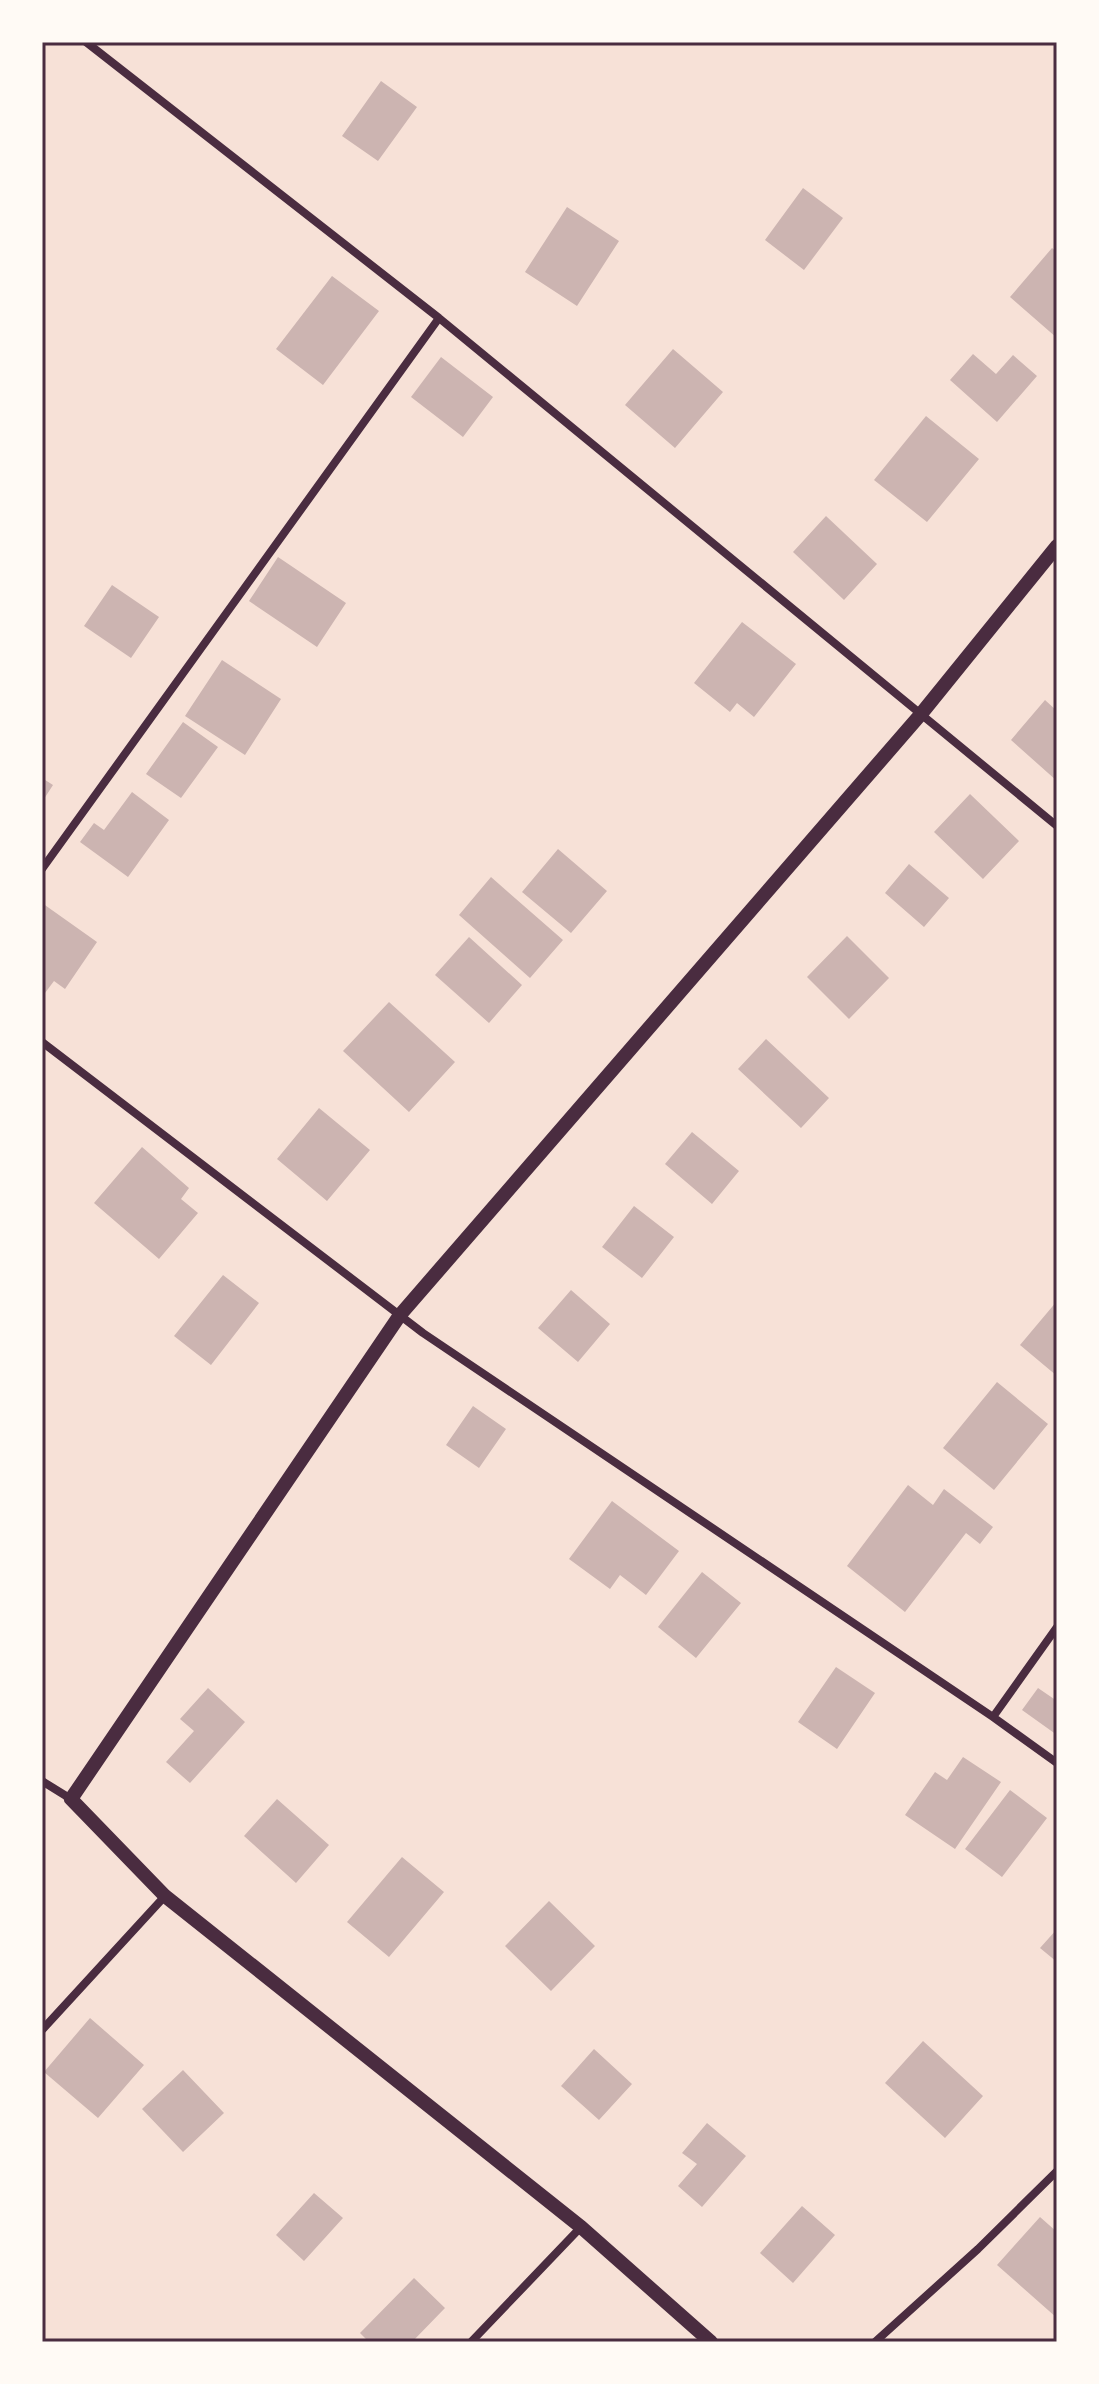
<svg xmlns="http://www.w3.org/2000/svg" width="1099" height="2384" font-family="'Work Sans',sans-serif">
	<rect width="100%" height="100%" fill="#f7e1d7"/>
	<!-- building -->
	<path fill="#ccb4b1" d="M 381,81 L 417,107 L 378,161 L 342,136 Z
		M 803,188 L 843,218 L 804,270 L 765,240 Z
		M 567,207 L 619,241 L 577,306 L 525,272 Z
		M 1052,248 L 1057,252 L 1057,338 L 1010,297 Z
		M 332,276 L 379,311 L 323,385 L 276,349 Z
		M 673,349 L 723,392 L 675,448 L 625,405 Z
		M 973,354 L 996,374 L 1013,355 L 1037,376 L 997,422 L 950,380 Z
		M 441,357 L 493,397 L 463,437 L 411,397 Z
		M 926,416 L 979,459 L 927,522 L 874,480 Z
		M 826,516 L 877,564 L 844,600 L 793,552 Z
		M 278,557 L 346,603 L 317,647 L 249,601 Z
		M 112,585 L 159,617 L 131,658 L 84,626 Z
		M 742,622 L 796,664 L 754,717 L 737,703 L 730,712 L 694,683 Z
		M 222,660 L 281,699 L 245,755 L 185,716 Z
		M 1045,700 L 1057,711 L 1057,781 L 1011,740 Z
		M 183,722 L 218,747 L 181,798 L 146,774 Z
		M 42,778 L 53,785 L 42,802 Z
		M 132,792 L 169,820 L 128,877 L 80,842 L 94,823 L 104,830 Z
		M 970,794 L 1019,841 L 983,879 L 934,832 Z
		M 558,849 L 607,891 L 571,933 L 522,892 Z
		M 909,864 L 949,898 L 924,927 L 885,893 Z
		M 491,877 L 563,940 L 530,978 L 459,915 Z
		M 42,903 L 97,942 L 65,989 L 54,981 L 42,997 Z
		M 847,936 L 889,978 L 849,1019 L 807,977 Z
		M 469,937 L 522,985 L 489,1023 L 435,975 Z
		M 389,1002 L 455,1062 L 409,1112 L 343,1051 Z
		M 766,1039 L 829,1098 L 801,1128 L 738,1069 Z
		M 319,1108 L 370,1150 L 327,1201 L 277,1159 Z
		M 692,1132 L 739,1171 L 712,1204 L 665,1164 Z
		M 142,1147 L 189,1188 L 181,1199 L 198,1213 L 159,1259 L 94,1203 Z
		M 634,1206 L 674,1237 L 642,1278 L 602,1247 Z
		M 223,1275 L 259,1303 L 211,1365 L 174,1336 Z
		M 571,1290 L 610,1324 L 578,1362 L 538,1328 Z
		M 1057,1301 L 1057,1376 L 1020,1345 Z
		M 997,1382 L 1048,1424 L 994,1490 L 943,1448 Z
		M 473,1406 L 506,1429 L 479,1468 L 446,1445 Z
		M 908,1485 L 933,1505 L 944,1489 L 993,1527 L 980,1544 L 966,1533 L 905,1612 L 847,1566 Z
		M 612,1501 L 679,1551 L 646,1595 L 620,1575 L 610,1589 L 569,1559 Z
		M 702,1572 L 741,1603 L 696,1658 L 658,1627 Z
		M 836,1667 L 875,1693 L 837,1749 L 798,1722 Z
		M 208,1688 L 245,1722 L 190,1783 L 166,1762 L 194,1731 L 180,1719 Z
		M 1038,1688 L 1057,1701 L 1057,1735 L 1022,1710 Z
		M 963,1757 L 1001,1782 L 955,1849 L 905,1815 L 935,1772 L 947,1780 Z
		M 1010,1790 L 1047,1818 L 1002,1877 L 965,1849 Z
		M 277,1799 L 329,1845 L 296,1883 L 244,1836 Z
		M 402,1857 L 444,1892 L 389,1957 L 347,1922 Z
		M 549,1901 L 595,1946 L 551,1991 L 505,1946 Z
		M 1057,1929 L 1057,1962 L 1040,1948 Z
		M 90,2018 L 144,2065 L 98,2118 L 44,2072 Z
		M 923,2041 L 983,2096 L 945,2138 L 885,2083 Z
		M 594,2049 L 632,2084 L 599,2120 L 561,2086 Z
		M 183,2070 L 224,2113 L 183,2152 L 142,2109 Z
		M 707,2123 L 746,2156 L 702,2207 L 678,2186 L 697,2164 L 682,2153 Z
		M 314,2193 L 343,2218 L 304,2261 L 276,2235 Z
		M 802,2206 L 835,2235 L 793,2283 L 760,2253 Z
		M 1040,2217 L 1057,2232 L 1057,2318 L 997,2265 Z
		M 414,2278 L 445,2308 L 412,2342 L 369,2342 L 360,2333 Z"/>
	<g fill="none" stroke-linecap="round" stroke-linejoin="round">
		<!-- minor -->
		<path stroke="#4a2c40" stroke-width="8" d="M 86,42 L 439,318 L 1057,826
			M 42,869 L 439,318
			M 42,1042 L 423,1333 L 993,1717 L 1057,1763
			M 993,1717 L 1057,1627
			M 42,1781 L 71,1799
			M 42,2030 L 165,1896
			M 471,2342 L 581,2227
			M 875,2342 L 978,2249 L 1057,2171"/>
		<!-- tertiary -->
		<path stroke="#4a2c40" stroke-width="14" d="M 711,2342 L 581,2227 L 165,1896 L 71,1799 L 400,1315 L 921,714 L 1057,546"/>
	</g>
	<!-- border -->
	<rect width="1099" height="2384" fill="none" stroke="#fffaf5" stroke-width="88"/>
	<rect x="44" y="44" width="1011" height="2296" fill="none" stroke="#4a2c40" stroke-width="3"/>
</svg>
